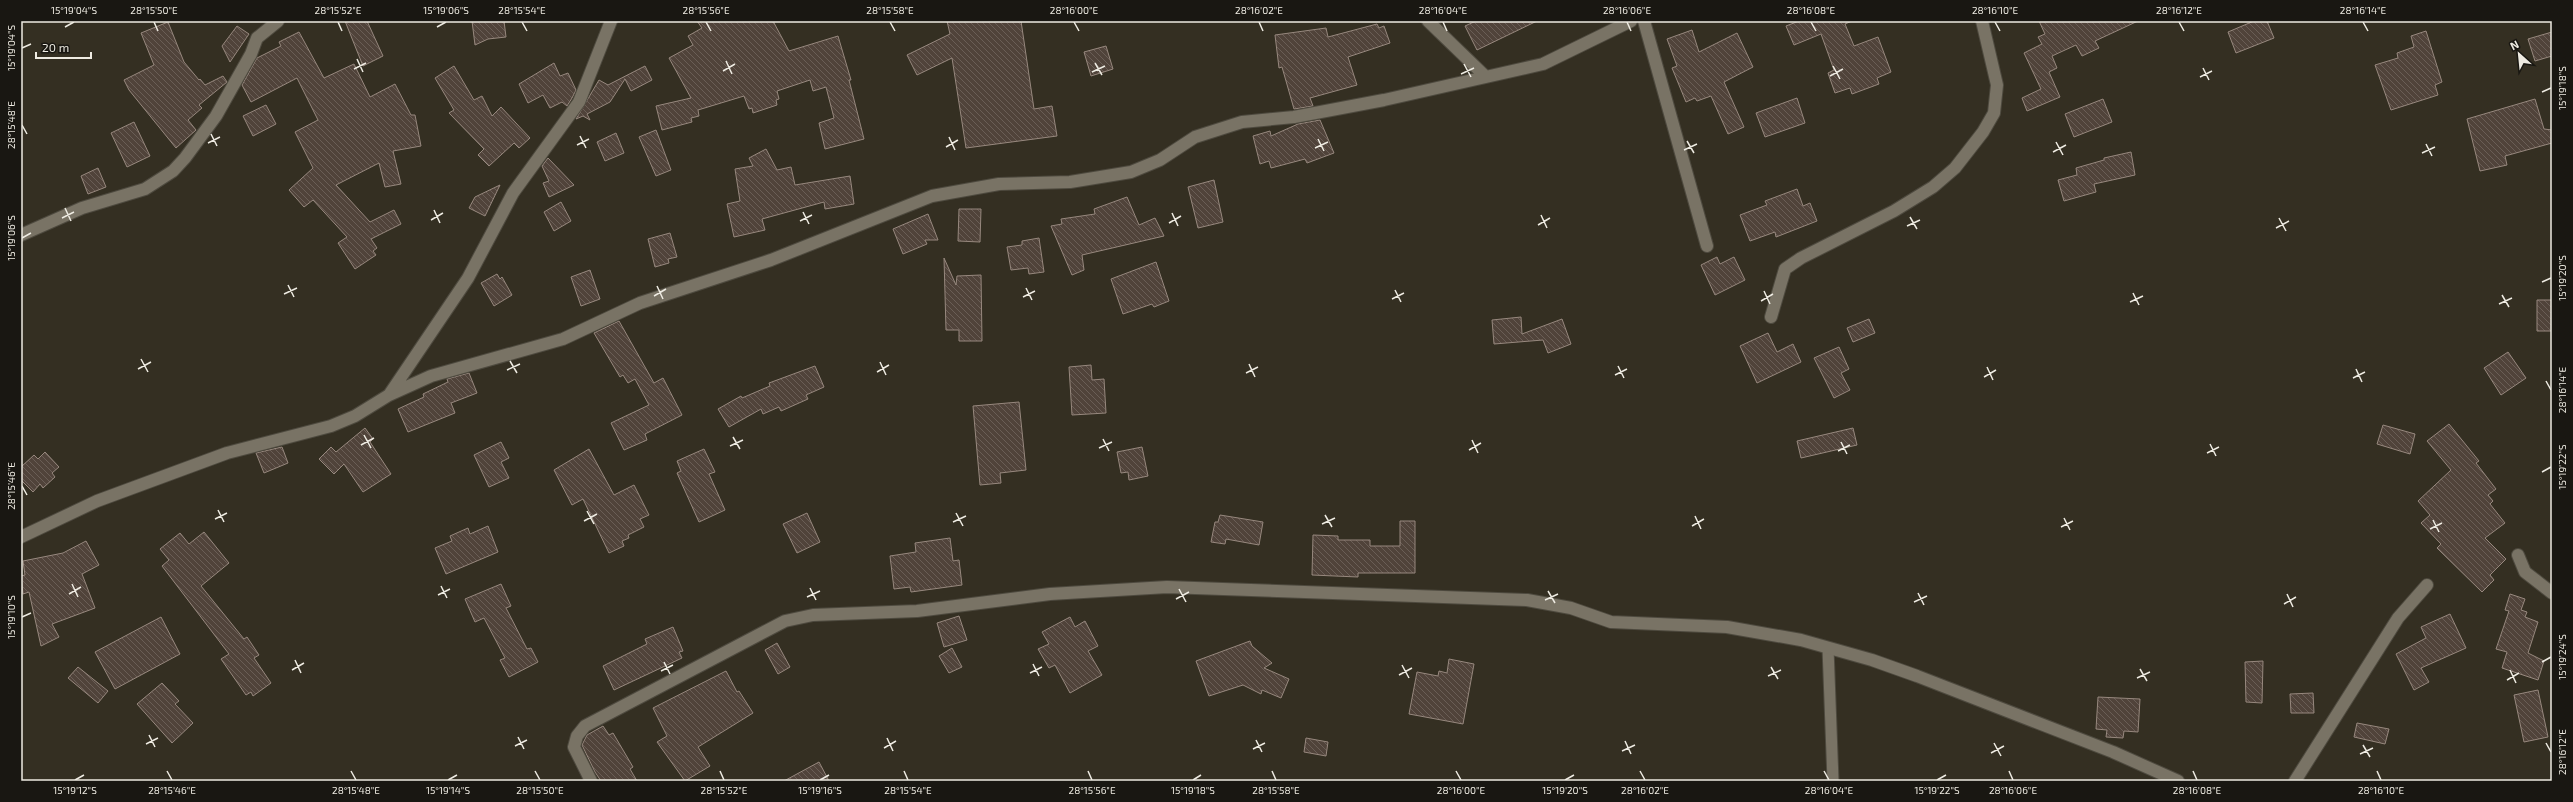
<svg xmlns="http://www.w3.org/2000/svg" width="2573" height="802" font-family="'Exo 2',sans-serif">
	<defs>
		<pattern id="building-back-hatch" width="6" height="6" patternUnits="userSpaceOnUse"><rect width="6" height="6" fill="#50433a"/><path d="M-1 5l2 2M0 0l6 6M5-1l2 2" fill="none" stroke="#6a5e56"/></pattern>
	</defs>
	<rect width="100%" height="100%" fill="#342f22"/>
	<!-- building -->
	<path fill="url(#building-back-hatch)" stroke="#97887e" d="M 345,21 L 367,21 L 383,56 L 363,66 Z
		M 472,21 L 504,21 L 506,37 L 488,39 L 475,45 Z
		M 697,21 L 773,21 L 789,51 L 838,36 L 851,80 L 849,80 L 864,139 L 825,149 L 819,123 L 834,118 L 826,87 L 813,91 L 810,80 L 777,91 L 779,99 L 776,100 L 777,105 L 753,113 L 752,108 L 749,109 L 744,96 L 698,110 L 699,116 L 691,118 L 692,122 L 662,130 L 656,106 L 691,98 L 669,58 L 693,45 L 688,36 L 702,28 Z
		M 947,21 L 1021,21 L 1034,109 L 1052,106 L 1057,136 L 966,148 L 952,58 L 917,75 L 907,55 L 950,34 Z
		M 1476,21 L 1537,21 L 1477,50 L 1465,26 Z
		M 1799,21 L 1852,21 L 1845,24 L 1854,46 L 1878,37 L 1891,72 L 1877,78 L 1879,84 L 1852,94 L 1850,88 L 1835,93 L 1828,73 L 1834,70 L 1821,34 L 1794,45 L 1786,26 Z
		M 2039,21 L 2138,21 L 2095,41 L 2099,48 L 2082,56 L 2076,45 L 2052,56 L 2057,68 L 2049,72 L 2060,97 L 2027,111 L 2022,98 L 2041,89 L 2024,53 L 2042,44 L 2038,37 L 2045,34 Z
		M 2254,21 L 2267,21 L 2274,38 L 2236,53 L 2228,32 Z
		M 168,22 L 184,62 L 199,80 L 200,79 L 205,85 L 223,76 L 227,82 L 199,105 L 202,108 L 188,120 L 196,130 L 176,148 L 129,90 L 124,80 L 154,65 L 141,33 Z
		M 1377,24 L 1379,28 L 1384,26 L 1390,43 L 1348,57 L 1357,85 L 1310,98 L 1313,106 L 1294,109 L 1282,67 L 1279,68 L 1275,35 L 1326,28 L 1328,37 Z
		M 237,26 L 249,34 L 230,62 L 222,46 Z
		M 1692,30 L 1699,52 L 1737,33 L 1753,67 L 1724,82 L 1744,127 L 1728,134 L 1711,96 L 1697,101 L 1695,98 L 1686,102 L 1672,68 L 1677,66 L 1667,39 Z
		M 2426,31 L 2442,82 L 2435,85 L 2438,95 L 2391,110 L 2375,65 L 2398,58 L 2397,53 L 2414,47 L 2411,36 Z
		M 299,32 L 324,78 L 354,64 L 370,97 L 395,84 L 411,115 L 415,115 L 421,146 L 393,151 L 401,184 L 385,187 L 379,163 L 336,185 L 370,222 L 394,210 L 401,224 L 371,239 L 377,248 L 373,251 L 376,255 L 355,269 L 338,243 L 347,237 L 313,200 L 304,207 L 289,190 L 313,168 L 295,132 L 318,120 L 297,78 L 251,102 L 242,85 L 257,58 L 281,46 L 279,42 Z
		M 2552,32 L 2552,56 L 2535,61 L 2528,39 Z
		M 1106,46 L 1113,69 L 1091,76 L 1084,52 Z
		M 554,63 L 560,76 L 568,73 L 576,90 L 572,98 L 567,106 L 562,102 L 550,108 L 543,95 L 528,103 L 519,84 Z
		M 454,66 L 474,100 L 482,96 L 492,116 L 501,107 L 530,138 L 519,148 L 514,143 L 489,166 L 478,155 L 484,149 L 449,113 L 454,110 L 435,78 Z
		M 645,66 L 652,80 L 631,91 L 625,79 L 610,102 L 587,114 L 590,120 L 583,116 L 576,119 L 599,80 L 608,85 Z
		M 1797,98 L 1805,123 L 1765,137 L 1756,113 Z
		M 2103,99 L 2112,122 L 2074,137 L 2065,114 Z
		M 2535,99 L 2544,129 L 2552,130 L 2552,143 L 2505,156 L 2507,165 L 2480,171 L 2467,119 Z
		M 266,105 L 276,124 L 253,136 L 243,116 Z
		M 1320,120 L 1334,153 L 1307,163 L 1305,159 L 1271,168 L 1269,161 L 1260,164 L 1253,136 L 1270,131 L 1271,136 L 1298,124 Z
		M 134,122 L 150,156 L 127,167 L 111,133 Z
		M 656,130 L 671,170 L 656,176 L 639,137 Z
		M 616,133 L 624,153 L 605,161 L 597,142 Z
		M 766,149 L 777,170 L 791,167 L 795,185 L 850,176 L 854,204 L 825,209 L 824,202 L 762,219 L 765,230 L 734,237 L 727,204 L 740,201 L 735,169 L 753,166 L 749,158 Z
		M 2131,152 L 2135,175 L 2094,184 L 2096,192 L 2064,201 L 2058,180 L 2077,175 L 2076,168 L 2104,160 L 2104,158 Z
		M 548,158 L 574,185 L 549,197 L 543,183 L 549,181 L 542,166 Z
		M 98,168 L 106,187 L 88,194 L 81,176 Z
		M 1214,180 L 1223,222 L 1198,228 L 1188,187 Z
		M 500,185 L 485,216 L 469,208 L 475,197 Z
		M 1797,189 L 1803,206 L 1810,203 L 1817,221 L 1776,237 L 1775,232 L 1750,241 L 1740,215 L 1767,205 L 1765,201 Z
		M 1127,197 L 1139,225 L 1155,218 L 1164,236 L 1082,255 L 1084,270 L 1072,275 L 1051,226 L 1062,224 L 1061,219 L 1095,214 L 1094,209 Z
		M 561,202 L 571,221 L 554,231 L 544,212 Z
		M 959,209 L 981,209 L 980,242 L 958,241 Z
		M 928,214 L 938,240 L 925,240 L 927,244 L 903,254 L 893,229 Z
		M 670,233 L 677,257 L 668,259 L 669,263 L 655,267 L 648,239 Z
		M 1039,238 L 1044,272 L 1029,274 L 1028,268 L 1011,270 L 1007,247 L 1022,245 L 1022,241 Z
		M 1717,257 L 1720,264 L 1734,257 L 1745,280 L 1715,295 L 1701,265 Z
		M 944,258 L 956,285 L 957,276 L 981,275 L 982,341 L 959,341 L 959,330 L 946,330 Z
		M 1156,262 L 1169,301 L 1154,307 L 1152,304 L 1123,314 L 1111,279 Z
		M 590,270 L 600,299 L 581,306 L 571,277 Z
		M 497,274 L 500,279 L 502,277 L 512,295 L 494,306 L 481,283 Z
		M 2537,300 L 2552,300 L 2552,331 L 2537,331 Z
		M 1521,317 L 1522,334 L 1562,319 L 1571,344 L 1548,353 L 1543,340 L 1494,344 L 1492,320 Z
		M 1869,319 L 1875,333 L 1853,342 L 1847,328 Z
		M 619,321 L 654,383 L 663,378 L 682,415 L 645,434 L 647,440 L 624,450 L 611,423 L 649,405 L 635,379 L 628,383 L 623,375 L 620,377 L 594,333 Z
		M 1768,333 L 1777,352 L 1793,344 L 1801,362 L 1757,383 L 1740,346 Z
		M 1839,347 L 1849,369 L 1841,373 L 1850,390 L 1834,398 L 1814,358 Z
		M 2508,352 L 2526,378 L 2501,395 L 2484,368 Z
		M 1091,365 L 1092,380 L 1104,379 L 1106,413 L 1072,415 L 1069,367 Z
		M 815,366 L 824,387 L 806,395 L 808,399 L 781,411 L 779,407 L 763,414 L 761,409 L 729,427 L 718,409 L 741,396 L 742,398 L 770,386 L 769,383 Z
		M 469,373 L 477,393 L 451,403 L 455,413 L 408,432 L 398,409 L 424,397 L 423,394 L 448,382 L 447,379 Z
		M 1019,402 L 1026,470 L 1000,473 L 1001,483 L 980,485 L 973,406 Z
		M 2449,424 L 2479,461 L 2476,463 L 2496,489 L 2488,495 L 2493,501 L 2490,504 L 2505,523 L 2485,538 L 2506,559 L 2490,575 L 2494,580 L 2482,592 L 2437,548 L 2441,544 L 2421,523 L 2430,515 L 2418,501 L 2451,470 L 2427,441 Z
		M 2383,425 L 2415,434 L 2410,454 L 2377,444 Z
		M 365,428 L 373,439 L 370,442 L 391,474 L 363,492 L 344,464 L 334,474 L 319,459 L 331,447 L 336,452 Z
		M 1853,428 L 1857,445 L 1801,458 L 1797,441 Z
		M 501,442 L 509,458 L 501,462 L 509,478 L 489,487 L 474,455 Z
		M 282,447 L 288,463 L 264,473 L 256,453 Z
		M 1142,447 L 1148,476 L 1129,480 L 1128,472 L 1121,473 L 1117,452 Z
		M 589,449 L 614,495 L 634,485 L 649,515 L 640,519 L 644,527 L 628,535 L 629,538 L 622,541 L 624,546 L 609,553 L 583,499 L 572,505 L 554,470 Z
		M 704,449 L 715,472 L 709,474 L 725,510 L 699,522 L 677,473 L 681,471 L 677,461 Z
		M 45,452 L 59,467 L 52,473 L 55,477 L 43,488 L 40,484 L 33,492 L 21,480 L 21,467 L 34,455 L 38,459 Z
		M 807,513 L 820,542 L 797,553 L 783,524 Z
		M 1220,515 L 1263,522 L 1259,545 L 1226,539 L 1225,544 L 1211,542 L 1215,522 L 1218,522 Z
		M 1400,521 L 1415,521 L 1415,573 L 1358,573 L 1358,577 L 1312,575 L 1313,535 L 1338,536 L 1338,540 L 1370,540 L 1370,546 L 1400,546 Z
		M 488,526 L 498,552 L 446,574 L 435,548 L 452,541 L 450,536 L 468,528 L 470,534 Z
		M 204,532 L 229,563 L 201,586 L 244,639 L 247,637 L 259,655 L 254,658 L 271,683 L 253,696 L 251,692 L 246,695 L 221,659 L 229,654 L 162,566 L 169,560 L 160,549 L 180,533 L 189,544 Z
		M 950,538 L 953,561 L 959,560 L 962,585 L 911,592 L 910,587 L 894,589 L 890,556 L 916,552 L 915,543 Z
		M 86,541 L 99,565 L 82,574 L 95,608 L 52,624 L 59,637 L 41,646 L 29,592 L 23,594 L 21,576 L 25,575 L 23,561 L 63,553 Z
		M 501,584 L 511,606 L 506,608 L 527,649 L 531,648 L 538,662 L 509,677 L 500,660 L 505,658 L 484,618 L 475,622 L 465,599 Z
		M 2510,594 L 2525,599 L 2521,610 L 2527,612 L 2525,617 L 2538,622 L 2528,653 L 2544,661 L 2538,680 L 2502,668 L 2507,652 L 2496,649 L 2509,611 L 2505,610 Z
		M 2450,614 L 2466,648 L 2421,668 L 2429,682 L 2414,690 L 2396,654 L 2426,638 L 2421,627 Z
		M 959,616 L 967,640 L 944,647 L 937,623 Z
		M 161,617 L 180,654 L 115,689 L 95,652 Z
		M 1070,617 L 1075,627 L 1085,621 L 1098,646 L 1088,651 L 1102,675 L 1070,693 L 1055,665 L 1049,668 L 1038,649 L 1049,644 L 1042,632 Z
		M 673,627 L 683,651 L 679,652 L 682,658 L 614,690 L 603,666 L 647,644 L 645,639 Z
		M 1250,641 L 1252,646 L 1272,663 L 1264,668 L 1289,679 L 1281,698 L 1262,690 L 1261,694 L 1243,685 L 1209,696 L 1196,661 Z
		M 777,643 L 790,667 L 778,674 L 765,650 Z
		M 952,648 L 962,667 L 949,673 L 939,656 Z
		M 1449,659 L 1474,664 L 1463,724 L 1409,714 L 1417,672 L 1438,676 L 1439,671 L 1447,673 Z
		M 2263,661 L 2262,703 L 2246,702 L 2245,662 Z
		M 78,667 L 108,691 L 98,703 L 68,678 Z
		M 726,671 L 737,692 L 739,691 L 753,713 L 698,747 L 710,766 L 685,781 L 657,742 L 667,736 L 653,708 Z
		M 162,683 L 179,701 L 175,704 L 193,723 L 172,743 L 137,704 Z
		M 2538,690 L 2548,737 L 2524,742 L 2514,695 Z
		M 2313,693 L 2314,713 L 2291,713 L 2290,694 Z
		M 2098,697 L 2140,699 L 2138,732 L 2124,731 L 2123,738 L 2106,737 L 2107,730 L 2096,729 Z
		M 2357,723 L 2389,729 L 2385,744 L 2354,737 Z
		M 603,726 L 609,735 L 613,733 L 633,767 L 630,769 L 637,781 L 601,781 L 595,772 L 582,745 L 587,735 Z
		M 1306,738 L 1328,742 L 1326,756 L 1304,752 Z
		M 819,762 L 829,781 L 784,781 Z"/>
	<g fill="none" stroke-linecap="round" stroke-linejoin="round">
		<!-- lane casing -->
		<g stroke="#4e4a3f" stroke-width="13">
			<path id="lane" d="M 1828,648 L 1833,781"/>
		</g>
		<!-- street casing -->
		<g stroke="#4e4a3f" stroke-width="14">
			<path id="street" d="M 1428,21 L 1486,77
				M 1644,21 L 1707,246
				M 21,235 L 82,208 L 145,189 L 173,171 L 185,158 L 216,116 L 251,54 L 257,38 L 278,21
				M 1771,317 L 1785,269 L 1801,258 L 1894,211 L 1933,187 L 1955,168 L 1983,132 L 1994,113 L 1997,85 L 1982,21
				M 389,395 L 468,278 L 513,193 L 579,102 L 611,21
				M 21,537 L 97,501 L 227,453 L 331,426 L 355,416 L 389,395 L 431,376 L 563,339 L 640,303 L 771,260 L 932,196 L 999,184 L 1070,182 L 1131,172 L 1160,160 L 1195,137 L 1242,122 L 1294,117 L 1384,100 L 1543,64 L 1631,21
				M 2518,555 L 2525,572 L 2552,593
				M 591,781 L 574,747 L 577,736 L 585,726 L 785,621 L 813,615 L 917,611 L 1050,594 L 1167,587 L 1527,600 L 1571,608 L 1611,622 L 1727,627 L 1801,640 L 1872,660 L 1917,676 L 2113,752 L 2178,781
				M 2295,781 L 2398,618 L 2427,585"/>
		</g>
		<!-- lane -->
		<use href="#lane" stroke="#797365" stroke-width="11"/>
		<!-- street -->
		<use href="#street" stroke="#797365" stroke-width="12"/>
	</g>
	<!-- ticks -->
	<path fill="none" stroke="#eeebe2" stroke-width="1.5" d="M 154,22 L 158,31M 338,22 L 342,31M 522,22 L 527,31M 706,22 L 711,31M 890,22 L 895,31M 1074,22 L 1079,31M 1259,22 L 1263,31M 1443,22 L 1447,31M 1627,22 L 1631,31M 1811,22 L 1816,31M 1995,22 L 2000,31M 2179,22 L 2184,31M 2363,22 L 2368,31M 65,27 L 74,22M 437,27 L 446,22M 22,48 L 31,44M 357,59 L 363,72M 726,61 L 732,74M 1095,63 L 1102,75M 1464,64 L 1471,77M 1833,66 L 1840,79M 2203,68 L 2209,80M 354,69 L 366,63M 723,71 L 735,64M 1092,72 L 1105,66M 1461,74 L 1474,68M 1830,76 L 1843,69M 2200,77 L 2212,71M 2542,92 L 2551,88M 22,125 L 27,134M 211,134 L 217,146M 580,136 L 586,148M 949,137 L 955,150M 1318,139 L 1324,151M 1687,141 L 1694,153M 2056,142 L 2063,155M 208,143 L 220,137M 2426,144 L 2432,156M 577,145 L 589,139M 946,147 L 958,140M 1315,148 L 1328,142M 1684,150 L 1697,144M 2053,152 L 2066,145M 2422,153 L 2435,147M 65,208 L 71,221M 434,210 L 440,223M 803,212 L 809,224M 1172,213 L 1178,226M 1541,215 L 1547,228M 1910,217 L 1917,229M 62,218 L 74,212M 2279,218 L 2286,231M 431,220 L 443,213M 800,221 L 812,215M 1169,223 L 1181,216M 1538,225 L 1550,218M 1907,226 L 1920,220M 2276,228 L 2289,221M 22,238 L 31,233M 2542,282 L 2551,278M 288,285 L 294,297M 657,286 L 663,299M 1026,288 L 1032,300M 1395,290 L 1401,302M 1764,291 L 1770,304M 2133,293 L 2139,305M 284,294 L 297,288M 2502,295 L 2509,307M 654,296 L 666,289M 1023,297 L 1035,291M 1392,299 L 1404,293M 1761,301 L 1773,294M 2130,302 L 2143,296M 2499,304 L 2512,298M 141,359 L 148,372M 510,361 L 517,373M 880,362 L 886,375M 1249,364 L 1255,377M 1618,366 L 1624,378M 1987,367 L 1993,380M 138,369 L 151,362M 2356,369 L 2362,382M 507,370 L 520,364M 877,372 L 889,365M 1246,373 L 1258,367M 1615,375 L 1627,369M 1984,377 L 1996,370M 2353,378 L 2365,372M 2546,381 L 2551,390M 364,435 L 371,448M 733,437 L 740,449M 1103,439 L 1109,451M 1472,440 L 1478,453M 1841,442 L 1847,454M 2210,444 L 2216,456M 361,445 L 374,438M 730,446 L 743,440M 1099,448 L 1112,442M 1469,450 L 1481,443M 1838,451 L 1850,445M 2207,453 L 2219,447M 2542,472 L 2551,467M 22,486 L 27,495M 218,510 L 224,522M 587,511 L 594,524M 956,513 L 963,526M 1325,515 L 1332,527M 1695,516 L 1701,529M 2064,518 L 2070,530M 215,519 L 227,513M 2433,520 L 2439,532M 584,521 L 597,514M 953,522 L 966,516M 1322,524 L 1335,518M 1692,526 L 1704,519M 2061,527 L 2073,521M 2430,529 L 2442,523M 72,584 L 78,597M 441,586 L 447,598M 810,588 L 816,600M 1179,589 L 1186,602M 1548,591 L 1555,603M 1918,593 L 1924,605M 69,594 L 81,587M 2287,594 L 2293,607M 438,595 L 450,589M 807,597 L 820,591M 1176,599 L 1189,592M 1545,600 L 1558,594M 1914,602 L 1927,596M 2284,604 L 2296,597M 22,617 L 31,613M 295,660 L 301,673M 664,662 L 670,674M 2542,662 L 2551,657M 1033,664 L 1039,676M 1402,665 L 1409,678M 1771,667 L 1778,679M 2140,669 L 2147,681M 292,670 L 304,663M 2510,670 L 2516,683M 661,671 L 673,665M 1030,673 L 1042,667M 1399,675 L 1412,668M 1768,676 L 1781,670M 2137,678 L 2150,672M 2507,680 L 2519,673M 149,735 L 155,747M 518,737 L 524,749M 887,738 L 893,751M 1256,740 L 1262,752M 1625,741 L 1631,754M 1994,743 L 2001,756M 2546,743 L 2551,752M 146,744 L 158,738M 2363,745 L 2370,757M 515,746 L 527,740M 884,748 L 896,741M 1253,749 L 1265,743M 1622,751 L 1635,745M 1991,753 L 2004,746M 2360,754 L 2373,748M 167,771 L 172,780M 351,771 L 356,780M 535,771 L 540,780M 720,771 L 724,780M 904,771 L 908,780M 1088,771 L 1092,780M 1272,771 L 1276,780M 1456,771 L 1461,780M 1640,771 L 1645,780M 1824,771 L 1829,780M 2009,771 L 2013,780M 2193,771 L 2197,780M 2377,771 L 2381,780M 75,780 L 84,775M 448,780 L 457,775M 820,780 L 829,775M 1193,780 L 1201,775M 1565,780 L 1574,775M 1937,780 L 1946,775"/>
	<!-- border -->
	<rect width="2573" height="802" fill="none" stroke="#191712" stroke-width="44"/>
	<!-- north arrow -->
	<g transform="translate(2519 54) rotate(333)" stroke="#191712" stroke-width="3" paint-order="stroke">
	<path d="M0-3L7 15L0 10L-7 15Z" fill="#eeebe2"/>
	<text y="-6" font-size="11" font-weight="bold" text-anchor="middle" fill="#eeebe2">N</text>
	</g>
	<!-- scale -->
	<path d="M36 52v6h55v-6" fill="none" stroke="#eeebe2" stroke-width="2"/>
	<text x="42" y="52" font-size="12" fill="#eeebe2" stroke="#191712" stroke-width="3" paint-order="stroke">20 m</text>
	<rect x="22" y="22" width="2529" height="758" fill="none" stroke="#eeebe2" stroke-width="1.5"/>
	<g font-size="10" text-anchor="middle" fill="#eeebe2">
		<text x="74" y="14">15°19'04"S</text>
		<text x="154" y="14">28°15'50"E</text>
		<text x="338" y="14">28°15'52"E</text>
		<text x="446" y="14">15°19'06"S</text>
		<text x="522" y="14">28°15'54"E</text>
		<text x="706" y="14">28°15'56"E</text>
		<text x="890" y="14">28°15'58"E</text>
		<text x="1074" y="14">28°16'00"E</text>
		<text x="1259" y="14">28°16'02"E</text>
		<text x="1443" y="14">28°16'04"E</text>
		<text x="1627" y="14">28°16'06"E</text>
		<text x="1811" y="14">28°16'08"E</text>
		<text x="1995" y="14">28°16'10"E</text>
		<text x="2179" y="14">28°16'12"E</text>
		<text x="2363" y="14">28°16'14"E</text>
		<text transform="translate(11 48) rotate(-90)" y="4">15°19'04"S</text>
		<text transform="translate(2562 88) rotate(-90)" y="4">15°19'18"S</text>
		<text transform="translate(11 125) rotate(-90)" y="4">28°15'48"E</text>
		<text transform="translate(11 238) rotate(-90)" y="4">15°19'06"S</text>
		<text transform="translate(2562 278) rotate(-90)" y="4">15°19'20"S</text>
		<text transform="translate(2562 390) rotate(-90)" y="4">28°16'14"E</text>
		<text transform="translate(2562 467) rotate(-90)" y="4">15°19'22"S</text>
		<text transform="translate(11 486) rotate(-90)" y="4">28°15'46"E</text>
		<text transform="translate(11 617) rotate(-90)" y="4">15°19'10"S</text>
		<text transform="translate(2562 657) rotate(-90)" y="4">15°19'24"S</text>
		<text transform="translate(2562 752) rotate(-90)" y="4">28°16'12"E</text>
		<text x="75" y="794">15°19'12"S</text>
		<text x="172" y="794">28°15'46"E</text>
		<text x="356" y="794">28°15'48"E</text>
		<text x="448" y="794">15°19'14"S</text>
		<text x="540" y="794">28°15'50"E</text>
		<text x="724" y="794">28°15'52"E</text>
		<text x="820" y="794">15°19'16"S</text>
		<text x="908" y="794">28°15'54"E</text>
		<text x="1092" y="794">28°15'56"E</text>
		<text x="1193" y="794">15°19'18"S</text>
		<text x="1276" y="794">28°15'58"E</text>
		<text x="1461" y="794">28°16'00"E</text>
		<text x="1565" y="794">15°19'20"S</text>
		<text x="1645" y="794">28°16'02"E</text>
		<text x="1829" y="794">28°16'04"E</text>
		<text x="1937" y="794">15°19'22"S</text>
		<text x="2013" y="794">28°16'06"E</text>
		<text x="2197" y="794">28°16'08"E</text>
		<text x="2381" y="794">28°16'10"E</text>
	</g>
</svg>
